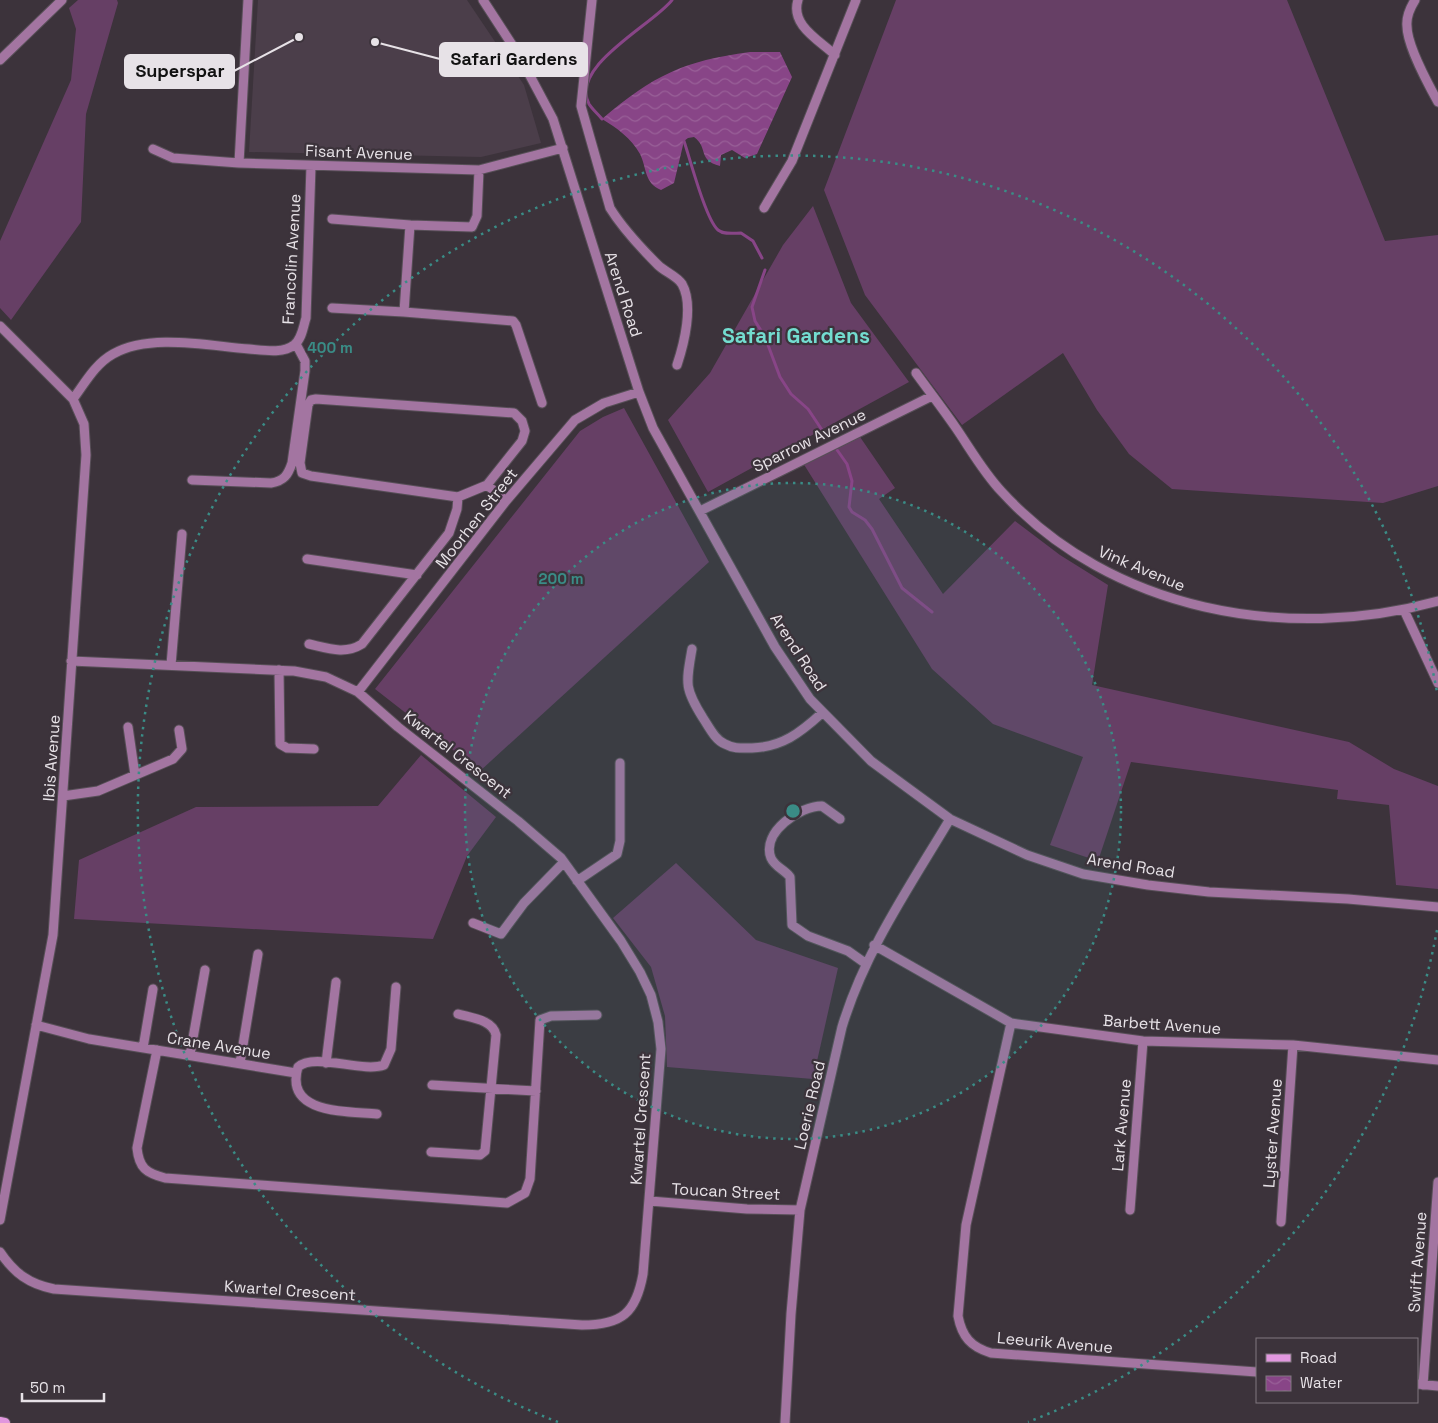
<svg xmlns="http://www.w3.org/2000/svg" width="1438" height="1423" font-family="'Space Grotesk',sans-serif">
	<defs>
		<pattern id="water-waves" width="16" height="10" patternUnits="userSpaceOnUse" patternTransform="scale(1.25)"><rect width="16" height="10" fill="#884587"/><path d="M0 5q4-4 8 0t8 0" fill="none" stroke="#996098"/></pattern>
	</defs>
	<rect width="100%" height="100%" fill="#3c333b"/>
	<!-- built -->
	<path fill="#4b3e4a" d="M 258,0 L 467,0 L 524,85 L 541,143 L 481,157 L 249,152 Z"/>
	<!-- grass -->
	<path fill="#663f65" d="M 78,0 L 117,0 L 118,3 L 86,114 L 81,222 L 11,320 L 0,308 L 0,241 L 71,80 L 76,29 L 69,8 Z
		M 896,0 L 1287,0 L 1385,241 L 1438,235 L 1438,486 L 1383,503 L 1172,489 L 1129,454 L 1097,410 L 1063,353 L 962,425 L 865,295 L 824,190 Z
		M 813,206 L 851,303 L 909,382 L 708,492 L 668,420 L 710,373 L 783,245 Z
		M 624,408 L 709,562 L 480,771 L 375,689 L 580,431 L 603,417 Z
		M 858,434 L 895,488 L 879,499 L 943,594 L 1015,521 L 1060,555 L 1108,585 L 1092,685 L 1349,742 L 1394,769 L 1438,786 L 1438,889 L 1396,885 L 1389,805 L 1337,799 L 1338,790 L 1131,762 L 1098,861 L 1050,845 L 1083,757 L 993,724 L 932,669 L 803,463 Z
		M 421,755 L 496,817 L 467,856 L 433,939 L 74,919 L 79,860 L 196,807 L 378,806 Z
		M 676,863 L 756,940 L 838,968 L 813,1079 L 667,1067 L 665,1016 L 651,967 L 613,918 Z"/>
	<!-- water -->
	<path fill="url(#water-waves)" d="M 750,52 L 780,52 L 792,77 L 757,154 L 745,158 L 732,150 L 721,155 L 720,166 C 697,160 709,148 694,137 L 688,138 L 684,141 L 674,183 L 661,190 C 644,183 647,168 640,154 C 631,138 617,128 602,119 C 654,75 683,61 750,52 Z"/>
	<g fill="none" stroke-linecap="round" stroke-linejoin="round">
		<!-- stream -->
		<path stroke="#884587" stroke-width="3" d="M 602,119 C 598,114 592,109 589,104 C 569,66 654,24 672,0
			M 684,141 C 690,159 706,220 718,230 C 724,235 734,233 741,233 L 753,241 L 762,258
			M 765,270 L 752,307 L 755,321 L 765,337 L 780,377 L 791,394 L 808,409 L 824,433
			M 835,447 L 847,464 L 852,481 L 849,507 L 852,512 L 865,520 L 872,529 L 902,588 L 932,612"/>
		<!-- street casing -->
		<g stroke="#574f57" stroke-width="11">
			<path id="street" d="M 483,0 L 520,57 L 553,119 L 639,392 L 653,428 L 775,647 L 810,699 L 871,761 L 950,819 L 1027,855 L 1083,874 L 1148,885 L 1209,892 L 1348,899 L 1438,907
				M 592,0 L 581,106 L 610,208 C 623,229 641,248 658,265 C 665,272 677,276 682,284 C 694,305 684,344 677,365
				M 798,0 C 790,25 819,40 835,55
				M 1415,0 C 1410,8 1406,16 1407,26 C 1407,46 1428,84 1438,102
				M 0,60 L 62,0
				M 153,149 L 173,158 L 239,163 L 479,170 L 563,148
				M 239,163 L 248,0
				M 479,170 L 477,216 L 472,227 L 410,225 L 404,312 L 513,321 L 516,325 L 542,403
				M 764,208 L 792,161 L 856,0
				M 332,219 L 410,225
				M 332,308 L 404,312
				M 0,326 L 73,399 L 84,424 L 86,455 L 53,935 L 0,1220
				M 916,373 C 929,391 943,409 956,428 C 971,450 984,473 1002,492 C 1111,611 1287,643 1438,601
				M 73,399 C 85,383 95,364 113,354 C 150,333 209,346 249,349 C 262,350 283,354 294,345 C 302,339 303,327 306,318 L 311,166
				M 316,399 L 514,413 L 522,421 L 525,431 L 522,441 L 487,485 L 458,497 L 311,476 L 302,473 L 300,463 L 308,405 L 311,400 Z
				M 192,480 L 271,483 C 284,481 288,475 292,463 L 305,371 L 305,361 L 296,344
				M 487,485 L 506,501
				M 700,511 L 932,396
				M 307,559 L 417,575
				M 1404,610 L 1438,683
				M 309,644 C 327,648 345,655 362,644 L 449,533 L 457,509 L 458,497
				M 692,649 C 686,683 684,688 703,718 C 709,727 715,740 725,744 C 734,749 742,748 752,748 C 782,747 800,733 822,713
				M 171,665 L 182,534
				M 279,670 L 280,744 L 287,748 L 314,749
				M 358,692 L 506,501 L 575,420 L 604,403 L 639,392
				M 128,727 L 135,775
				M 63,796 L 98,791 L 173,759 L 182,749 L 179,730
				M 840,819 L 822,806 C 800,806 761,832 771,858 C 775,867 785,870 790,877 L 792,925 L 808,936 L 848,951 L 865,963
				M 577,881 L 617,854 L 620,841 L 620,763
				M 473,923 L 501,934 L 524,903 L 564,862
				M 874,945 L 1011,1023 L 1143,1041 L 1293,1045 L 1438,1060
				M 1011,1023 L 966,1225 L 958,1316 C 962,1337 971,1347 991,1353 L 1257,1372
				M 36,1025 L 89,1039 L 296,1073
				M 143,1048 L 153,989
				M 157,1050 L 137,1148 C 139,1168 146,1173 165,1178 L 507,1203 L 525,1193 L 530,1179 L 540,1020 L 551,1016 L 597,1015
				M 190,1055 L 205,970
				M 240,1063 L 258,954
				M 326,1063 L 336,982
				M 432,1085 L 536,1091
				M 377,1114 C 348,1111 284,1115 298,1067 C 314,1052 362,1073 384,1065 L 391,1049 L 396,987
				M 431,1152 L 480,1155 L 485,1151 L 496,1035 C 493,1020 472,1018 458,1014
				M 650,1201 L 747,1209 L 800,1210
				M 1130,1210 L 1143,1041
				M 1281,1222 L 1293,1045
				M 0,1252 C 14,1273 29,1284 54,1289 L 582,1325 C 622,1325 636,1313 643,1274 L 661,1049 L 658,1022 L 651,995 L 640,972 L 621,941 L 561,858 L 518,821 L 398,727 L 358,692 L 326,677 L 294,671 L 71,661
				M 1417,1384 L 1438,1386
				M 1423,1385 L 1438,1182
				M 785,1423 L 791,1314 L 800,1210 L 842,1027 C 865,951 910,886 950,819"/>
		</g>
		<!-- secondary casing -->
		<g stroke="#574f57" stroke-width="12">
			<path id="secondary" d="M 0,1422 L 5,1423"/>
		</g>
		<!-- street -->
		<use href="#street" stroke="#a375a1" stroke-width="9"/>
		<!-- secondary -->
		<use href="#secondary" stroke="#e197de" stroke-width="10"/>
	</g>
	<!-- distance rings -->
	<circle cx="793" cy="811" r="328" fill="#3a8c86" fill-opacity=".12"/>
	<g fill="none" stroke="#3a8c86" stroke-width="2.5" stroke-dasharray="2.5 5">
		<circle cx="793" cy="811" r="328"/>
		<path d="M1437 930A655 655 0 0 1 1028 1422M558 1422A655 655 0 1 1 1437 692"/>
	</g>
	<g text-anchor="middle" stroke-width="4.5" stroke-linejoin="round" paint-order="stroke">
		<!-- street labels -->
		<g font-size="16" fill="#e7e2e7" stroke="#3c333b">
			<text transform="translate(359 152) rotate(2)" y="6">Fisant Avenue</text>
			<text transform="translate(291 259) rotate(-87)" y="6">Francolin Avenue</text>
			<text transform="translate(624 294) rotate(72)" y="6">Arend Road</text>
			<text transform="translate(809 440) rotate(-26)" y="6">Sparrow Avenue</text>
			<text transform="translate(476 518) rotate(-52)" y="6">Moorhen Street</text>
			<text transform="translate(1142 568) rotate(23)" y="6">Vink Avenue</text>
			<text transform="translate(799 652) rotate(57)" y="6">Arend Road</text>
			<text transform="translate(458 754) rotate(38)" y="6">Kwartel Crescent</text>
			<text transform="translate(51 758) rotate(-86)" y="6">Ibis Avenue</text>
			<text transform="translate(1131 865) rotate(9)" y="6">Arend Road</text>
			<text transform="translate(1162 1024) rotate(4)" y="6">Barbett Avenue</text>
			<text transform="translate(219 1045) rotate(9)" y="6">Crane Avenue</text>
			<text transform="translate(809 1105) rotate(-77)" y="6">Loerie Road</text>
			<text transform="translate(640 1119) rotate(-86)" y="6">Kwartel Crescent</text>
			<text transform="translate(1121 1125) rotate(-85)" y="6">Lark Avenue</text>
			<text transform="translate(1272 1133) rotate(-86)" y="6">Lyster Avenue</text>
			<text transform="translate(726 1191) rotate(3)" y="6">Toucan Street</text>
			<text transform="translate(1417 1262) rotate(-86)" y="6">Swift Avenue</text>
			<text transform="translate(290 1290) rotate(4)" y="6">Kwartel Crescent</text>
			<text transform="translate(1055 1342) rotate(5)" y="6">Leeurik Avenue</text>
		</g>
		<!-- district labels -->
		<g font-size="21" font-weight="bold" fill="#73ddd0" stroke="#3c333b">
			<text x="796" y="343">Safari Gardens</text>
		</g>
	</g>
	<circle cx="793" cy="811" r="8" fill="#3a8c86" stroke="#3c333b" stroke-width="2.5"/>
	<g font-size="15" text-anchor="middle" font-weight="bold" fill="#3a8c86" stroke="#3c333b" stroke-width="4.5" stroke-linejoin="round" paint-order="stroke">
		<text x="330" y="353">400 m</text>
		<text x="561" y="584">200 m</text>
	</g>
	<!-- callouts -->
	<path fill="none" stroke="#e7e2e7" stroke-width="2" d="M375 42L440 59M299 37L234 71"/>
	<g fill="#e7e2e7" stroke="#3c333b" stroke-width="2">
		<circle cx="375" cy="42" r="5"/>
		<circle cx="299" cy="37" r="5"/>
	</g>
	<g fill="#e7e2e7" stroke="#e7e2e7" stroke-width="2">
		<rect x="440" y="43" width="147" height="33" rx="5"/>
		<rect x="125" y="55" width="109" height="33" rx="5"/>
	</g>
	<g font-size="18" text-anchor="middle" font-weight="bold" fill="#111">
		<text x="514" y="65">Safari Gardens</text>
		<text x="180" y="77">Superspar</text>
	</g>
	<!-- legend -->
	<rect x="1256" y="1338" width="162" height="65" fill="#3c333b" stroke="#807980"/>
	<rect x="1266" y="1354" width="25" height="8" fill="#e197de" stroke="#807980"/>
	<text x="1300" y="1363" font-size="15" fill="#e7e2e7">Road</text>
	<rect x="1266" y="1376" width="25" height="15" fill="url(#water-waves)" stroke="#807980"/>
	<text x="1300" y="1388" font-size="15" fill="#e7e2e7">Water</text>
	<!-- scale -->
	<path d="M22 1393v8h82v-8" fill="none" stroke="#e7e2e7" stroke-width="2.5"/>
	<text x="30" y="1393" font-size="15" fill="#e7e2e7" stroke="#3c333b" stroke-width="4" paint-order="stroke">50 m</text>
</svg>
